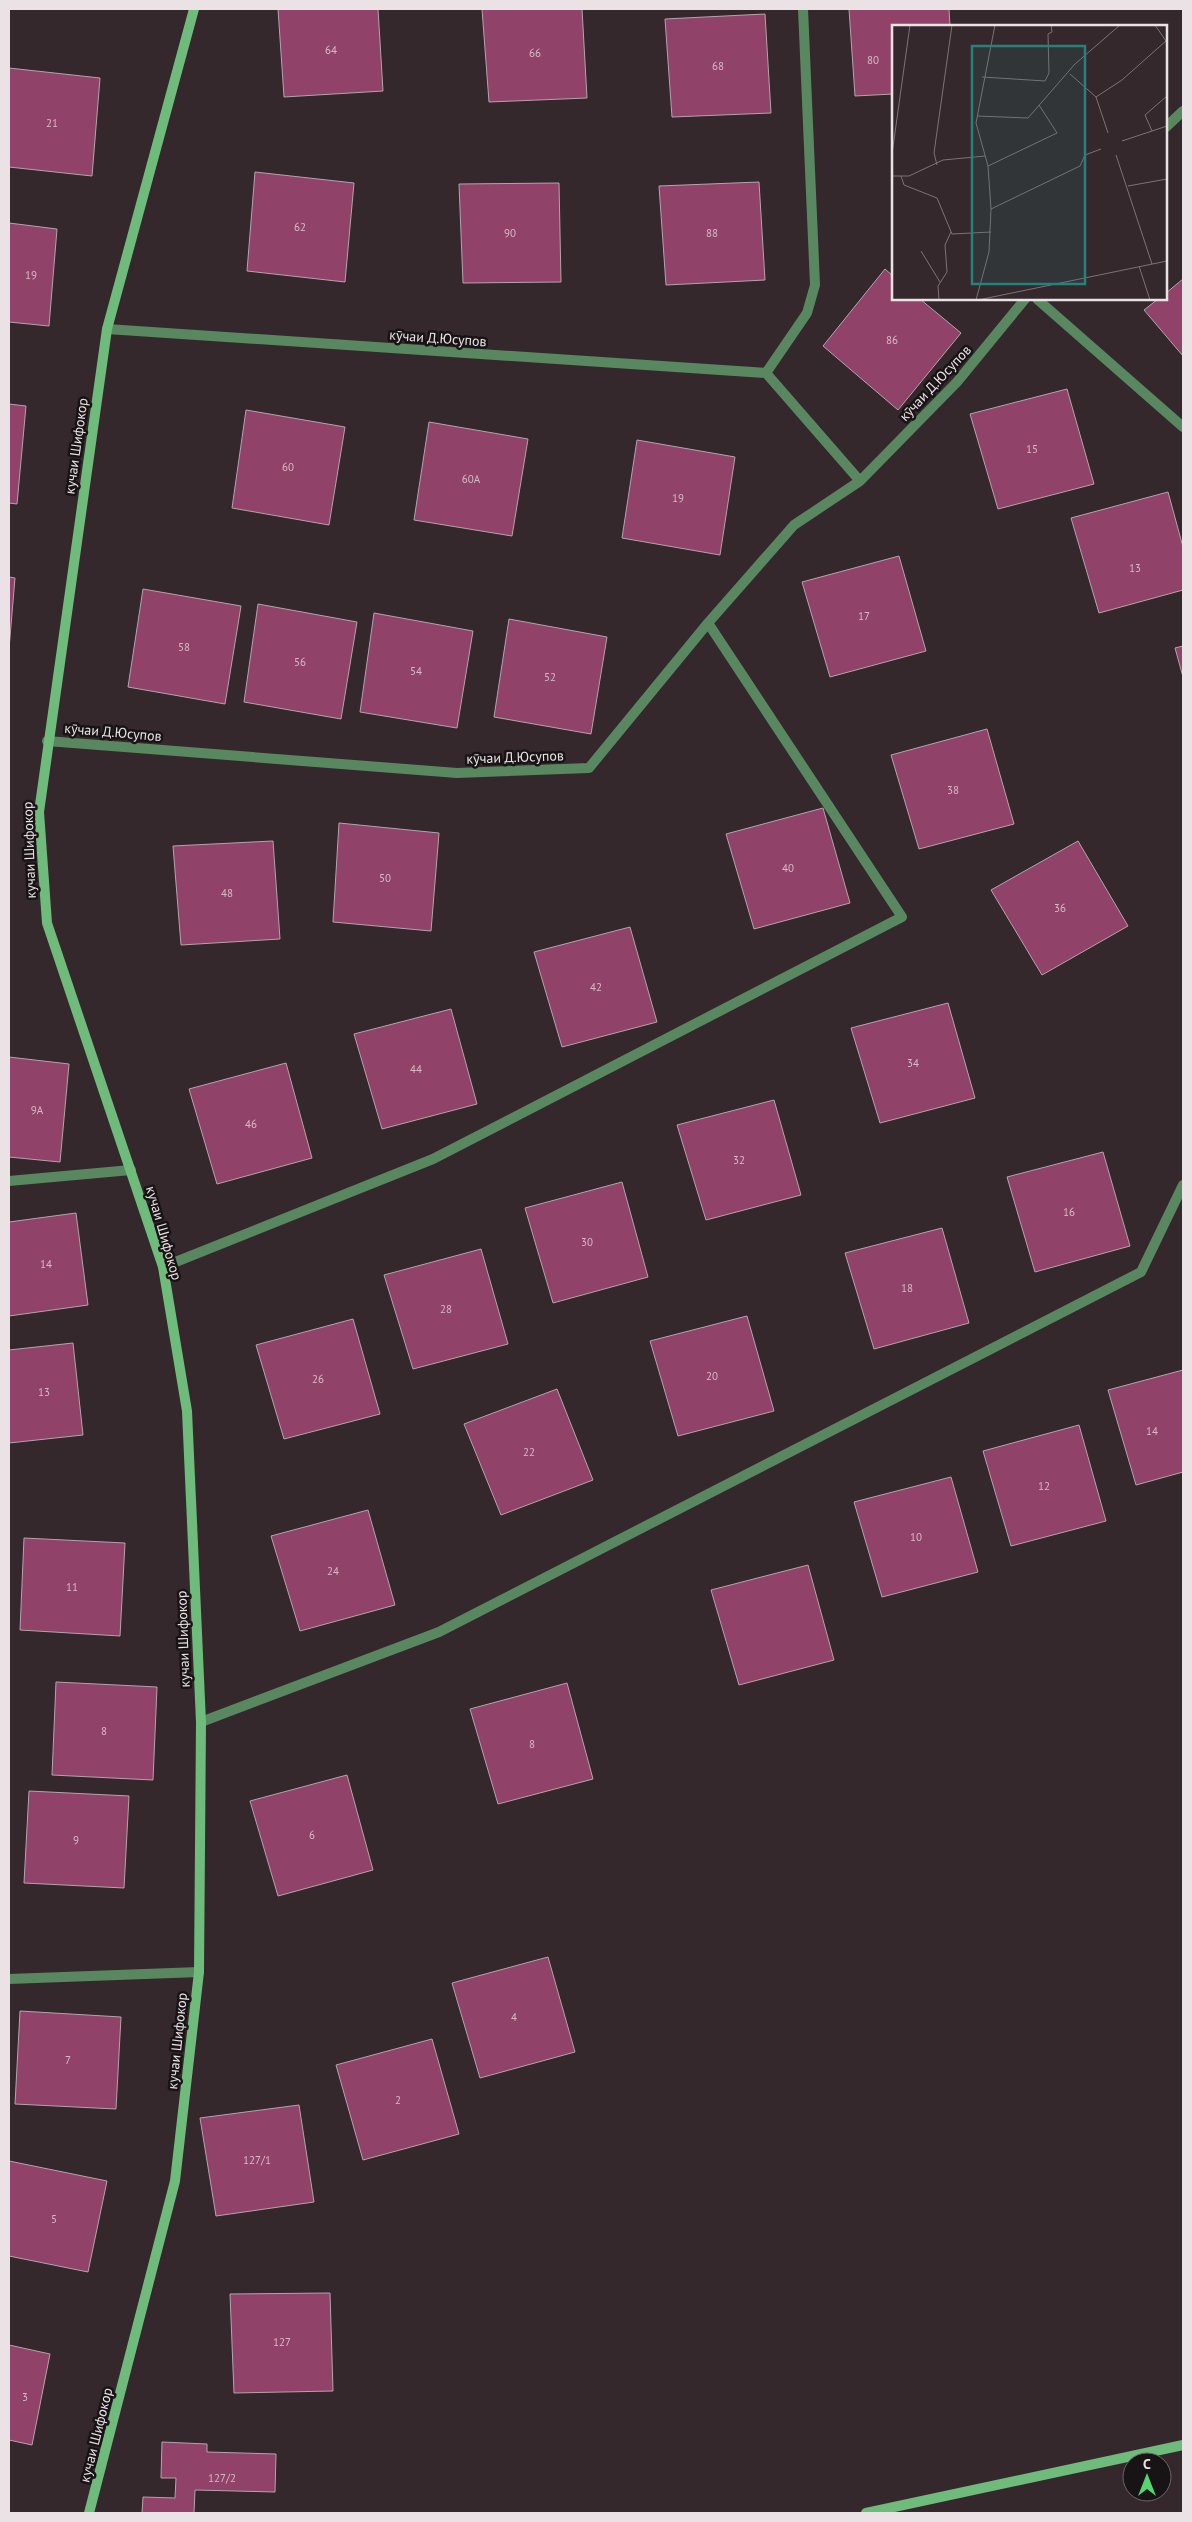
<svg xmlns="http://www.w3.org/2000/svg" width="1192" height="2522" font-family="'PT Sans',sans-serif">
	<rect width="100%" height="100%" fill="#34282d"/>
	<!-- building -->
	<path fill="#904268" stroke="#b3a5ab" d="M 278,9 L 378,9 L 383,91 L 284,97 Z
		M 482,9 L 582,9 L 587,98 L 489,102 Z
		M 849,9 L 949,9 L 950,26 L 893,26 L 893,94 L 855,96 Z
		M 765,14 L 771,113 L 672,117 L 665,19 Z
		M 9,68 L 100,78 L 92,176 L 9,167 Z
		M 255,172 L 354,183 L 345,282 L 247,271 Z
		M 759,182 L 765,280 L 666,285 L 659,186 Z
		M 559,183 L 561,282 L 463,283 L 459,184 Z
		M 9,223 L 57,229 L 49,326 L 9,322 Z
		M 885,269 L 893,276 L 893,299 L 920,299 L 961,333 L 898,410 L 823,346 Z
		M 1183,279 L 1183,356 L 1144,310 L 1158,299 L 1166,299 L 1166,293 Z
		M 1067,389 L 1094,484 L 998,509 L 970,414 Z
		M 9,404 L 26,406 L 17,504 L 9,503 Z
		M 246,410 L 345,427 L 329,525 L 232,508 Z
		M 429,422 L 528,439 L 512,536 L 414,520 Z
		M 637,440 L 735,457 L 720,555 L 622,538 Z
		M 1168,492 L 1183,547 L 1183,590 L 1099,613 L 1071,518 Z
		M 899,556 L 926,651 L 830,677 L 802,582 Z
		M 9,577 L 15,578 L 9,649 Z
		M 143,589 L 241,606 L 225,704 L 128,687 Z
		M 258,604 L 357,622 L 341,719 L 244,702 Z
		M 374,613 L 473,631 L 457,728 L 360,712 Z
		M 509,619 L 607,637 L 591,734 L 494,717 Z
		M 1183,646 L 1183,677 L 1175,648 Z
		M 987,729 L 1014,824 L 919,849 L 891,755 Z
		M 823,808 L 850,903 L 754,929 L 726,834 Z
		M 339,823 L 439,833 L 431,931 L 333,922 Z
		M 273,841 L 280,939 L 181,945 L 173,846 Z
		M 1078,841 L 1128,926 L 1042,975 L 991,890 Z
		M 630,927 L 657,1022 L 562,1047 L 534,952 Z
		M 948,1003 L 975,1098 L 880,1123 L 851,1028 Z
		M 451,1009 L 477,1104 L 382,1129 L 354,1034 Z
		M 9,1057 L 69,1064 L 60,1162 L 9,1157 Z
		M 286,1063 L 312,1158 L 217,1184 L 189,1089 Z
		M 774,1100 L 801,1195 L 706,1220 L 677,1125 Z
		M 1103,1152 L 1130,1246 L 1035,1272 L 1007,1177 Z
		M 622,1182 L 648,1277 L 553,1303 L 525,1208 Z
		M 76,1213 L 88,1305 L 9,1316 L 9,1222 Z
		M 942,1228 L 969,1323 L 874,1349 L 845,1253 Z
		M 481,1249 L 508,1344 L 413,1369 L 384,1275 Z
		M 747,1316 L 774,1411 L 678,1436 L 650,1341 Z
		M 353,1319 L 380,1414 L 284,1439 L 256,1345 Z
		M 73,1343 L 83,1435 L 9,1443 L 9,1350 Z
		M 1183,1370 L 1183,1472 L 1136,1485 L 1108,1390 Z
		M 557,1389 L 593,1480 L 501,1515 L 464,1424 Z
		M 1079,1425 L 1106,1521 L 1011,1546 L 983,1451 Z
		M 951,1477 L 978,1572 L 882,1597 L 854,1502 Z
		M 368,1510 L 395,1605 L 300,1631 L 271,1536 Z
		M 24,1538 L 125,1543 L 120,1636 L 20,1630 Z
		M 808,1565 L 834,1660 L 739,1685 L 711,1590 Z
		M 56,1682 L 157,1687 L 153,1780 L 52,1775 Z
		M 567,1683 L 593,1779 L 498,1804 L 470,1709 Z
		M 347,1775 L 373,1870 L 278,1896 L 250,1801 Z
		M 29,1791 L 129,1796 L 124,1888 L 24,1883 Z
		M 548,1957 L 575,2052 L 480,2078 L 452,1983 Z
		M 20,2011 L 121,2017 L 116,2109 L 15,2104 Z
		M 432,2039 L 459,2134 L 363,2160 L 336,2065 Z
		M 299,2105 L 314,2202 L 216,2216 L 200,2118 Z
		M 9,2161 L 107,2181 L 88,2272 L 9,2256 Z
		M 330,2293 L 333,2391 L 234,2393 L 230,2294 Z
		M 9,2345 L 50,2354 L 32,2445 L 9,2440 Z
		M 162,2442 L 207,2444 L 207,2452 L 276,2454 L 275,2492 L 195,2490 L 194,2513 L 142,2513 L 143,2497 L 175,2498 L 176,2478 L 161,2478 Z"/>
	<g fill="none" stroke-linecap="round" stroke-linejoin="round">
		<!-- street -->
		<path stroke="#598760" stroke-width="10" d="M 1166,127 L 1183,111
			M 1037,299 L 1183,427
			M 107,329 L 766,373 L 807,313 L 815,285 L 803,9
			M 766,373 L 860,481
			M 47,741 L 457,773 L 589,768 L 708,623 L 794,525 L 860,481 L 957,382 L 1025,299
			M 9,1181 L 131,1170
			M 163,1267 L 433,1159 L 902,917 L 708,623
			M 201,1722 L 439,1632 L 1141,1272 L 1183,1185
			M 9,1979 L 199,1972"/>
		<!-- secondary -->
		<path stroke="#6fbb7c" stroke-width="10" d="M 89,2513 L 175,2181 L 199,1972 L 201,1722 L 187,1411 L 163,1267 L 47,923 L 39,812 L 107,329 L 194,9
			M 866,2513 L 1183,2445"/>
	</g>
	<g text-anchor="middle" stroke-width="5" stroke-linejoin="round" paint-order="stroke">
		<!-- number labels -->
		<g font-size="11" fill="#d4bac6">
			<text x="331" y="54">64</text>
			<text x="535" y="57">66</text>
			<text x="873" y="64">80</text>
			<text x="718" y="70">68</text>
			<text x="52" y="127">21</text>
			<text x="300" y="231">62</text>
			<text x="510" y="237">90</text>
			<text x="712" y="237">88</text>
			<text x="31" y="279">19</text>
			<text x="892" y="344">86</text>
			<text x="1032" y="453">15</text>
			<text x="288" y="471">60</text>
			<text x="471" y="483">60А</text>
			<text x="678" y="502">19</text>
			<text x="1135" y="572">13</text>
			<text x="864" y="620">17</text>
			<text x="184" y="651">58</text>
			<text x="300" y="666">56</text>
			<text x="416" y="675">54</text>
			<text x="550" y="681">52</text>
			<text x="953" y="794">38</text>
			<text x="788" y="872">40</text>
			<text x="385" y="882">50</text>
			<text x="227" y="897">48</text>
			<text x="1060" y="912">36</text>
			<text x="596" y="991">42</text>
			<text x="913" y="1067">34</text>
			<text x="416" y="1073">44</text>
			<text x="37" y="1114">9А</text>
			<text x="251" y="1128">46</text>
			<text x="739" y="1164">32</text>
			<text x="1069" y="1216">16</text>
			<text x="587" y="1246">30</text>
			<text x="46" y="1268">14</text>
			<text x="907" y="1292">18</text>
			<text x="446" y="1313">28</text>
			<text x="712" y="1380">20</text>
			<text x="318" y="1383">26</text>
			<text x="44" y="1396">13</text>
			<text x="1152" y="1435">14</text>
			<text x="529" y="1456">22</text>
			<text x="1044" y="1490">12</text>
			<text x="916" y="1541">10</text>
			<text x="333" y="1575">24</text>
			<text x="72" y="1591">11</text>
			<text x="104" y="1735">8</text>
			<text x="532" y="1748">8</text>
			<text x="312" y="1839">6</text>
			<text x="76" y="1844">9</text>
			<text x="514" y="2021">4</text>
			<text x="68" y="2064">7</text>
			<text x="398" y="2104">2</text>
			<text x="257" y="2164">127/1</text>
			<text x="54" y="2223">5</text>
			<text x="282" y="2346">127</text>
			<text x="25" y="2401">3</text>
			<text x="222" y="2482">127/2</text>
		</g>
		<!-- street labels -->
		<g font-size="14" fill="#eae2e5" stroke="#181315">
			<text transform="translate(438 338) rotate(4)" y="5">кӯчаи Д.Юсупов</text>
			<text transform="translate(935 383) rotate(-47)" y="5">кӯчаи Д.Юсупов</text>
			<text transform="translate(76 446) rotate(-82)" y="5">кучаи Шифокор</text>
			<text transform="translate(113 732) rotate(5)" y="5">кӯчаи Д.Юсупов</text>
			<text transform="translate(515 757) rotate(-2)" y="5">кӯчаи Д.Юсупов</text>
			<text transform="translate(29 850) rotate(-92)" y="5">кучаи Шифокор</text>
			<text transform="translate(164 1233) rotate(74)" y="5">кучаи Шифокор</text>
			<text transform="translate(183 1639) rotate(-92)" y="5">кучаи Шифокор</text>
			<text transform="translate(177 2041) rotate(-84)" y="5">кучаи Шифокор</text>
			<text transform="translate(96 2435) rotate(-76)" y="5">кучаи Шифокор</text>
		</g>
	</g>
	<!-- overview -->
	<g transform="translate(892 25)">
		<rect width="275" height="275" fill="#34282d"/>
		<path fill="none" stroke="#7d7277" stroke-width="1" d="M 263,0 L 274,16M 178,49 L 204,72 L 216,108M 90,52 L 153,56 L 157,48 L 156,9 L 160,7 L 159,0M 204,72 L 230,55 L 275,15M 85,91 L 136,93 L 183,39 L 228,0M 260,106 L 253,90 L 275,71M 230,116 L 275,101M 0,129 L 18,0M 224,130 L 260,239M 45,140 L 42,128 L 60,0M 96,141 L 165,108 L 147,80M 0,151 L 17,151 L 51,135 L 93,131M 9,151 L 12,160 L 45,173 L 60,209 L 99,207M 236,161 L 275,154M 99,184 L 188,141 L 193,130 L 209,124M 29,226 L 48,257M 247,241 L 258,275M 47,275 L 46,261 L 55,247 L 53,220 L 59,207M 84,275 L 97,227 L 99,184 L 96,141 L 84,98 L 103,0M 86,275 L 275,236"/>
		<path fill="#25817a" fill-opacity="0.15" stroke="#25817a" stroke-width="2.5" d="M 80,21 L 193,21 L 193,259 L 80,259 Z"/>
		<rect width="275" height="275" fill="none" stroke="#eae2e5" stroke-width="2.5"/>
	</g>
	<!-- border -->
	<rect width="1192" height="2522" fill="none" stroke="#eae2e5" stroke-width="20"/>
	<!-- north arrow -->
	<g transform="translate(1147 2477)"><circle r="24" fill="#181315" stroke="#6c6668"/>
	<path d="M0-4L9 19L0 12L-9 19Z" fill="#53d672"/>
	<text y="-8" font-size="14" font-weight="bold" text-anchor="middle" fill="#eae2e5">С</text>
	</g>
</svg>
